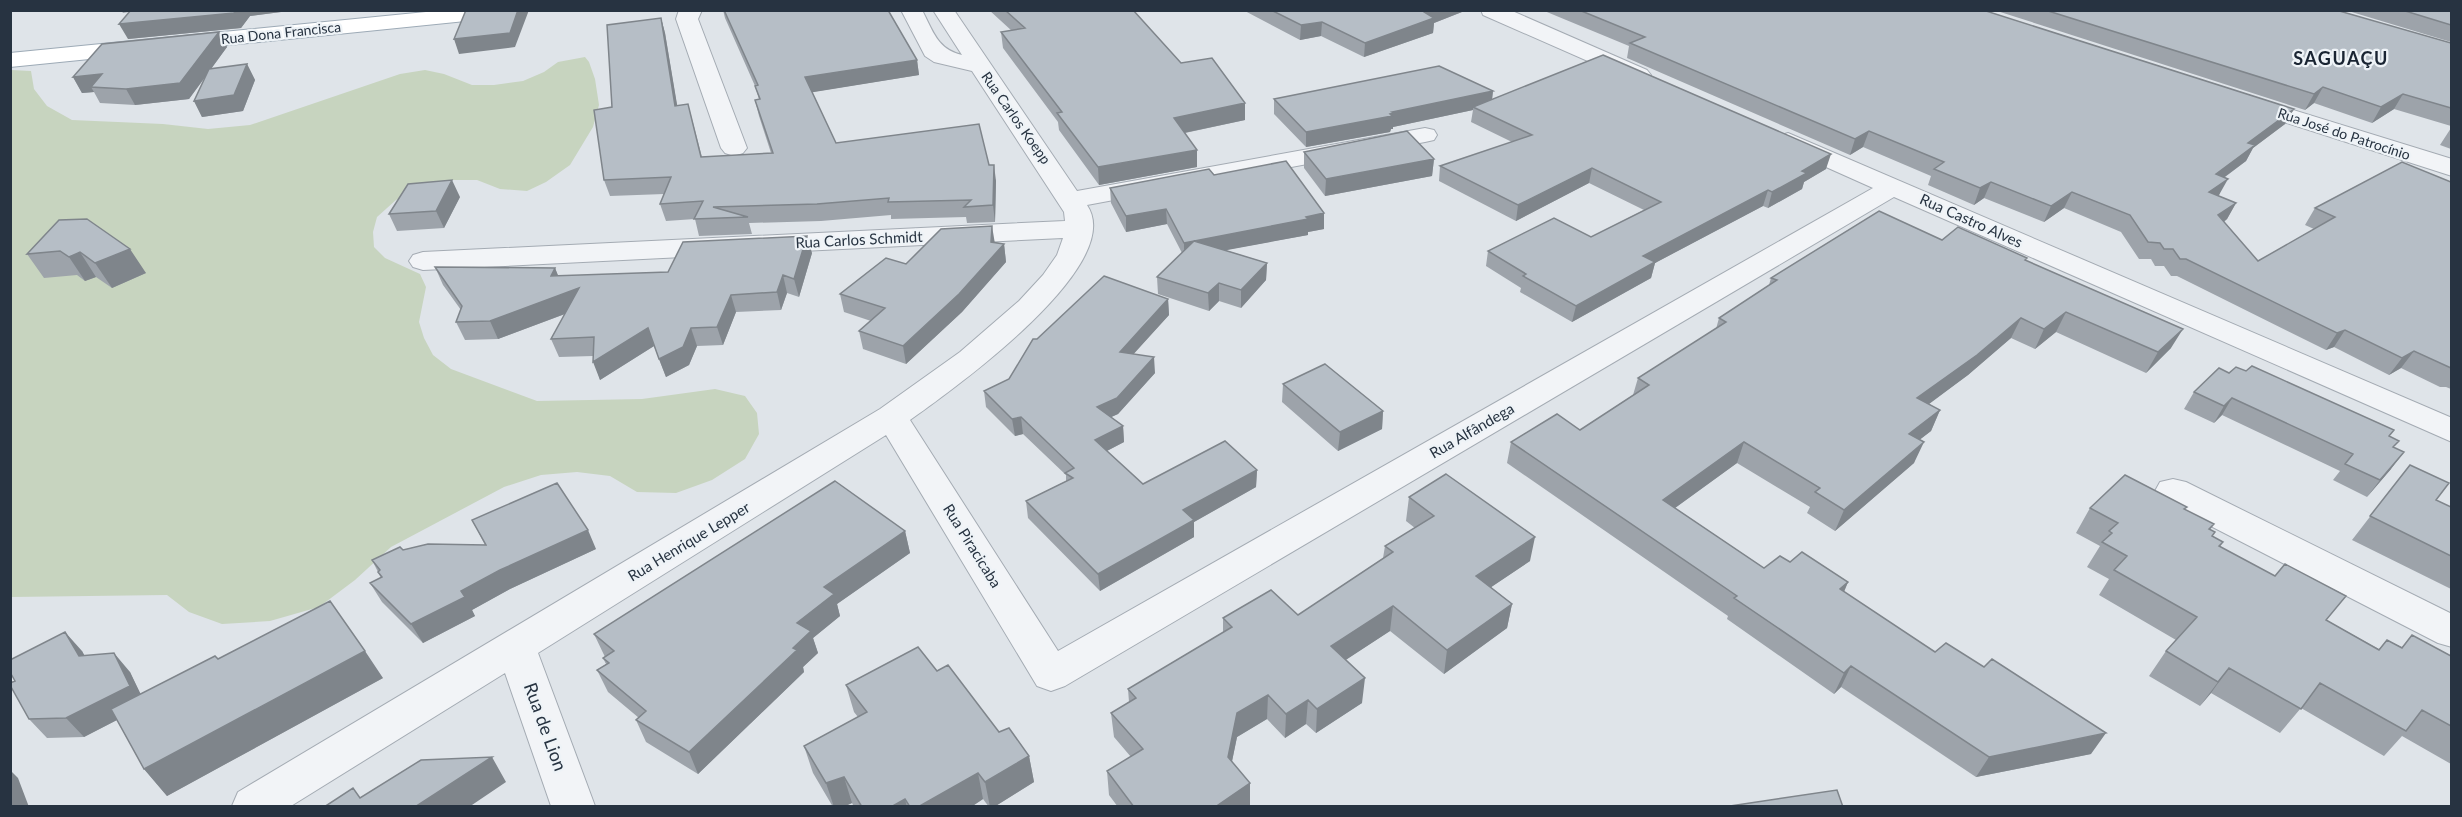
<svg xmlns="http://www.w3.org/2000/svg" width="2462" height="817" font-family="Lato,sans-serif">
	<rect width="100%" height="100%" fill="#dfe4e9"/>
	<!-- green -->
	<path fill="#c7d4bf" d="M 585,57 L 589,62 L 595,79 L 599,105 L 593,127 L 570,165 L 546,182 L 527,191 L 500,189 L 477,180 L 450,180 L 421,186 L 396,200 L 377,217 L 373,232 L 374,247 L 385,258 L 420,274 L 426,287 L 419,322 L 424,338 L 433,355 L 451,369 L 537,401 L 642,399 L 715,389 L 745,396 L 757,413 L 759,434 L 745,459 L 712,480 L 676,493 L 637,492 L 610,476 L 577,472 L 541,475 L 504,487 L 391,547 L 355,580 L 319,607 L 270,621 L 222,624 L 189,612 L 167,595 L 11,597 L 11,70 L 31,71 L 34,89 L 47,106 L 72,120 L 163,124 L 208,129 L 250,125 L 400,74 L 425,70 L 444,74 L 472,85 L 494,85 L 523,81 L 544,72 L 558,62 Z"/>
	<g fill="none" stroke-linecap="round" stroke-linejoin="round">
		<!-- minor casing -->
		<g stroke="#a4abb3" stroke-width="2">
			<path id="minor" d="M 679,10 L 702,10 L 698,19 L 747,148 L 743,153 L 734,156 L 725,153 L 721,148 L 676,19 Z
				M 901,10 L 922,10 C 933,31 937,49 962,55 L 933,10 L 954,10 L 1077,191 L 1425,128 L 1434,130 L 1437,135 L 1434,140 L 1425,142 L 1087,205 C 1128,265 952,390 910,420 L 1058,651 L 1873,188 L 1779,146 L 1775,141 L 1779,136 L 1788,133 L 2452,418 L 2452,442 L 1894,197 L 1065,686 L 1051,691 L 1037,686 L 886,435 L 538,653 L 595,806 L 551,806 L 505,673 L 291,806 L 232,806 L 238,792 L 880,409 L 960,352 L 1019,301 L 1043,275 L 1057,255 L 1063,238 L 423,270 L 413,267 L 409,261 L 413,255 L 423,252 L 1065,221 L 1064,212 L 972,71 L 934,62 L 925,56 Z
				M 1481,10 L 1510,10 L 1647,70 L 1651,75 L 1647,80 L 1639,82 L 1631,80 L 1483,15 Z
				M 2248,96 L 2452,159 L 2452,176 L 2240,108 L 2236,103 L 2240,98 Z
				M 2173,479 L 2186,482 L 2452,614 L 2452,647 L 2438,643 L 2160,500 L 2155,491 L 2160,482 Z"/>
		</g>
		<!-- major casing -->
		<g stroke="#9daab6" stroke-width="2">
			<path id="major" d="M 446,10 L 526,10 L 524,15 L 516,16 L 10,67 L 10,53 Z"/>
		</g>
		<!-- minor -->
		<use href="#minor" fill="#f2f4f7" fill-rule="evenodd"/>
		<!-- major -->
		<use href="#major" fill="#fff" fill-rule="evenodd"/>
	</g>
	<!-- wall -->
	<path fill="#9da3aa" d="M 121,10 L 283,10 L 281,12 L 250,16 L 241,28 L 128,39 L 129,12 L 123,13 Z
		M 723,10 L 888,10 L 917,60 L 919,75 L 812,92 L 836,143 L 989,165 L 996,181 L 995,222 L 967,223 L 966,217 L 891,219 L 891,215 L 821,221 L 749,223 L 752,234 L 699,236 L 695,219 L 666,221 L 660,204 L 664,194 L 610,196 L 604,180 L 612,107 L 661,18 L 665,33 L 677,106 L 688,104 L 702,157 L 771,153 L 759,116 L 755,100 L 759,99 L 755,86 L 725,18 Z
		M 989,10 L 1133,10 L 1181,63 L 1245,120 L 1185,133 L 1197,167 L 1099,185 L 1059,130 L 1058,122 L 1003,48 L 1001,32 L 1012,31 Z
		M 1243,10 L 1467,10 L 1434,23 L 1433,33 L 1364,57 L 1321,36 L 1300,40 Z
		M 1542,10 L 1983,10 L 2294,109 L 2285,124 L 2253,148 L 2246,161 L 2225,177 L 2219,195 L 2218,196 L 2236,203 L 2227,219 L 2224,222 L 2258,261 L 2314,229 L 2305,225 L 2315,208 L 2451,182 L 2451,389 L 2446,387 L 2440,387 L 2401,368 L 2389,375 L 2334,347 L 2326,350 L 2177,276 L 2171,276 L 2164,266 L 2155,266 L 2151,259 L 2139,259 L 2121,232 L 2064,208 L 2044,222 L 1984,198 L 1974,205 L 1928,185 L 1931,176 L 1863,147 L 1850,155 L 1627,58 L 1629,46 Z
		M 1994,10 L 2336,10 L 2451,43 L 2451,126 L 2394,109 L 2372,123 L 2314,103 L 2305,110 Z
		M 2345,10 L 2451,10 L 2451,42 Z
		M 219,32 L 227,47 L 211,69 L 247,64 L 255,80 L 243,111 L 202,117 L 194,101 L 206,76 L 189,99 L 135,105 L 100,103 L 94,92 L 82,93 L 73,77 Z
		M 1493,91 L 1492,100 L 1826,169 L 1804,182 L 1802,189 L 1768,208 L 1763,206 L 1655,263 L 1651,278 L 1572,322 L 1520,292 L 1521,288 L 1486,266 L 1488,251 L 1591,237 L 1644,210 L 1589,183 L 1516,221 L 1439,181 L 1440,166 L 1512,142 L 1471,122 L 1473,110 L 1393,127 L 1393,129 L 1391,129 L 1390,132 L 1306,147 L 1274,114 L 1274,99 Z
		M 2451,128 L 2451,149 L 2440,145 Z
		M 1304,152 L 1434,159 L 1432,176 L 1325,196 L 1304,168 Z
		M 1214,175 L 1324,213 L 1324,229 L 1308,232 L 1308,235 L 1225,250 L 1267,263 L 1266,280 L 1241,308 L 1219,301 L 1209,311 L 1158,294 L 1157,277 L 1182,253 L 1167,224 L 1126,232 L 1111,203 L 1110,188 Z
		M 460,197 L 444,228 L 397,231 L 389,214 Z
		M 59,220 L 146,273 L 112,288 L 96,277 L 85,281 L 77,275 L 44,278 L 27,254 Z
		M 1942,240 L 2026,261 L 2171,348 L 2146,373 L 2056,332 L 2035,349 L 2011,338 L 1968,375 L 1928,404 L 1940,410 L 1931,431 L 1919,440 L 1914,463 L 1835,531 L 1807,513 L 1810,507 L 1737,463 L 1675,508 L 1764,568 L 1790,562 L 1848,582 L 1844,592 L 2091,754 L 1976,777 L 1841,687 L 1834,694 L 1727,619 L 1728,616 L 1507,463 L 1511,442 L 1580,430 L 1633,395 L 1638,378 L 1716,329 L 1719,318 L 1769,285 L 1771,278 Z
		M 994,242 L 1004,244 L 1006,262 L 962,312 L 906,364 L 863,349 L 859,331 L 871,321 L 844,312 L 840,294 L 906,264 Z
		M 812,253 L 799,297 L 787,293 L 781,310 L 736,312 L 723,345 L 697,346 L 689,365 L 666,377 L 654,346 L 600,380 L 593,356 L 559,357 L 551,339 L 565,314 L 498,339 L 465,340 L 456,322 L 461,310 L 443,285 L 435,267 L 555,268 L 558,276 L 668,272 Z
		M 1168,299 L 1169,315 L 1133,354 L 1155,373 L 1118,414 L 1111,417 L 1123,426 L 1124,442 L 1107,451 L 1143,484 L 1257,470 L 1256,487 L 1194,522 L 1194,537 L 1100,591 L 1028,518 L 1026,501 L 1066,481 L 1066,475 L 1023,434 L 1015,436 L 986,407 L 984,391 L 1009,379 L 1037,339 Z
		M 2229,373 L 2389,437 L 2393,448 L 2391,469 L 2367,497 L 2333,480 L 2340,471 L 2222,415 L 2214,423 L 2184,409 L 2194,392 Z
		M 1283,384 L 1383,411 L 1382,429 L 1338,451 L 1282,402 Z
		M 2410,465 L 2436,500 L 2451,507 L 2451,589 L 2352,540 Z
		M 1409,497 L 1530,561 L 1491,587 L 1512,604 L 1507,628 L 1444,674 L 1390,631 L 1345,660 L 1362,703 L 1316,733 L 1306,724 L 1285,738 L 1267,719 L 1237,737 L 1232,761 L 1250,807 L 1118,807 L 1109,795 L 1107,771 L 1131,757 L 1114,737 L 1111,713 L 1129,702 L 1128,689 L 1223,632 L 1223,618 L 1298,615 L 1383,558 L 1385,546 L 1415,528 L 1406,521 Z
		M 2090,508 L 2185,510 L 2214,524 L 2210,530 L 2213,537 L 2223,542 L 2220,547 L 2326,620 L 2379,649 L 2387,640 L 2402,647 L 2412,635 L 2451,656 L 2451,764 L 2402,736 L 2384,756 L 2301,708 L 2280,733 L 2211,693 L 2200,706 L 2149,676 L 2166,651 L 2176,640 L 2099,595 L 2109,579 L 2087,567 L 2100,546 L 2076,533 Z
		M 472,520 L 596,549 L 510,589 L 472,610 L 475,616 L 423,643 L 382,602 L 370,583 L 381,578 L 372,560 L 403,550 L 485,545 Z
		M 905,531 L 910,553 L 837,604 L 840,616 L 813,638 L 818,653 L 803,667 L 804,672 L 698,774 L 646,742 L 636,720 L 639,718 L 608,692 L 597,670 L 606,664 L 603,658 L 605,657 L 594,634 Z
		M 82,651 L 84,655 L 130,672 L 140,694 L 218,659 L 383,678 L 167,796 L 144,769 L 117,720 L 84,737 L 47,738 L 29,719 Z
		M 937,671 L 999,732 L 1029,756 L 1034,782 L 994,807 L 989,807 L 983,799 L 971,807 L 854,807 L 852,803 L 843,807 L 833,807 L 813,773 L 804,746 L 858,717 L 854,712 L 846,685 Z"/>
	<!-- shaded-wall -->
	<path fill="#7f858b" d="M 236,10 L 283,10 L 281,12 L 250,16 L 241,28 L 128,39 L 119,24 Z
		M 518,10 L 529,10 L 515,47 L 459,54 L 454,39 Z
		M 1429,10 L 1467,10 L 1434,23 L 1433,33 L 1364,57 L 1365,43 Z
		M 661,18 L 665,33 L 680,122 L 675,106 Z
		M 1322,22 L 1321,36 L 1300,40 L 1301,25 Z
		M 219,32 L 227,47 L 189,99 L 135,105 L 126,89 Z
		M 917,60 L 919,75 L 808,93 L 805,77 Z
		M 247,64 L 255,80 L 243,111 L 202,117 L 194,101 Z
		M 102,74 L 91,87 L 94,92 L 82,93 L 73,77 Z
		M 2323,87 L 2314,103 L 2305,110 L 2314,94 Z
		M 1493,91 L 1491,107 L 1473,107 L 1473,110 L 1393,127 L 1393,129 L 1391,129 L 1390,132 L 1306,147 L 1306,132 L 1390,114 L 1392,112 Z
		M 2403,94 L 2394,109 L 2372,123 L 2381,107 Z
		M 1245,103 L 1245,120 L 1174,135 L 1174,118 Z
		M 2294,109 L 2285,124 L 2253,148 L 2246,161 L 2207,190 L 2216,174 L 2248,143 Z
		M 1869,131 L 1863,147 L 1850,155 L 1855,139 Z
		M 1197,150 L 1197,167 L 1099,185 L 1098,167 Z
		M 1831,154 L 1826,169 L 1804,182 L 1802,189 L 1768,208 L 1772,192 L 1802,171 Z
		M 1434,159 L 1432,176 L 1325,196 L 1326,179 Z
		M 994,165 L 996,181 L 995,222 L 993,205 Z
		M 1592,168 L 1589,183 L 1516,221 L 1518,205 Z
		M 2228,179 L 2219,195 L 2200,209 L 2209,192 Z
		M 452,180 L 460,197 L 444,228 L 436,211 Z
		M 1991,182 L 1984,198 L 1974,205 L 1980,188 Z
		M 1768,190 L 1763,206 L 1655,263 L 1651,278 L 1572,322 L 1576,306 L 1643,256 Z
		M 2072,192 L 2064,208 L 2044,222 L 2051,206 Z
		M 2236,203 L 2227,219 L 2209,232 L 2218,215 Z
		M 1166,209 L 1167,224 L 1126,232 L 1126,216 Z
		M 1324,213 L 1324,229 L 1308,232 L 1308,235 L 1184,258 L 1184,243 Z
		M 992,226 L 995,244 L 1004,244 L 1006,262 L 962,312 L 906,364 L 903,346 L 991,242 Z
		M 807,236 L 812,253 L 799,297 L 794,279 Z
		M 130,249 L 146,273 L 112,288 L 95,263 Z
		M 80,252 L 96,277 L 85,281 L 69,257 Z
		M 1267,263 L 1266,280 L 1241,308 L 1241,290 Z
		M 555,268 L 562,285 L 551,276 Z
		M 783,275 L 787,293 L 781,310 L 777,292 Z
		M 1219,283 L 1219,301 L 1209,311 L 1208,293 Z
		M 579,288 L 586,306 L 498,339 L 490,321 Z
		M 731,295 L 736,312 L 723,345 L 717,327 Z
		M 1168,299 L 1169,315 L 1121,368 L 1120,352 Z
		M 2066,312 L 2056,332 L 2035,349 L 2044,329 Z
		M 2021,318 L 2011,338 L 1968,375 L 1909,419 L 1917,398 Z
		M 648,328 L 654,346 L 600,380 L 593,362 Z
		M 691,328 L 697,346 L 689,365 L 666,377 L 659,359 Z
		M 2183,329 L 2171,348 L 2146,373 L 2158,352 Z
		M 2345,330 L 2334,347 L 2326,350 L 2337,333 Z
		M 2414,351 L 2401,368 L 2389,375 L 2402,358 Z
		M 1154,357 L 1155,373 L 1118,414 L 1098,423 L 1097,407 Z
		M 2232,398 L 2222,415 L 2214,423 L 2224,406 Z
		M 1940,410 L 1931,431 L 1900,455 L 1909,434 Z
		M 1383,411 L 1382,429 L 1338,451 L 1340,432 Z
		M 1021,417 L 1023,434 L 1015,436 L 1012,419 Z
		M 1123,426 L 1124,442 L 1097,456 L 1095,440 Z
		M 1744,442 L 1737,463 L 1657,521 L 1663,500 Z
		M 1924,442 L 1914,463 L 1835,531 L 1844,510 Z
		M 2404,452 L 2391,469 L 2367,497 L 2380,480 Z
		M 1257,470 L 1256,487 L 1194,522 L 1194,537 L 1100,591 L 1098,574 L 1183,510 Z
		M 588,530 L 596,549 L 510,589 L 472,610 L 475,616 L 423,643 L 411,624 L 461,591 L 500,570 Z
		M 905,531 L 910,553 L 837,604 L 840,616 L 813,638 L 818,653 L 803,667 L 804,672 L 698,774 L 689,752 L 793,648 L 797,623 L 824,587 Z
		M 1535,537 L 1530,561 L 1472,600 L 1476,576 Z
		M 1848,582 L 1839,603 L 1840,589 Z
		M 1512,604 L 1507,628 L 1444,674 L 1447,650 Z
		M 1393,606 L 1390,631 L 1329,671 L 1331,646 Z
		M 65,632 L 82,651 L 95,675 L 79,656 Z
		M 365,651 L 383,678 L 167,796 L 144,769 Z
		M 114,653 L 130,672 L 146,705 L 84,737 L 66,718 Z
		M 1851,666 L 1841,687 L 1834,694 L 1844,673 Z
		M 2229,668 L 2211,693 L 2200,706 L 2218,682 Z
		M 1365,678 L 1362,703 L 1316,733 L 1317,709 Z
		M 1268,695 L 1267,719 L 1237,737 L 1228,781 L 1228,757 L 1237,713 Z
		M 1308,700 L 1306,724 L 1285,738 L 1286,714 Z
		M 2106,733 L 2091,754 L 1976,777 L 1989,757 Z
		M 1029,756 L 1034,782 L 994,807 L 990,807 L 985,782 Z
		M 492,757 L 506,782 L 469,807 L 415,807 Z
		M 10,770 L 18,778 L 29,807 L 12,807 L 10,803 Z
		M 978,773 L 983,799 L 971,807 L 918,807 Z
		M 844,777 L 852,803 L 843,807 L 834,807 L 826,783 Z
		M 1250,783 L 1250,807 L 1215,807 Z
		M 905,799 L 907,807 L 891,807 Z"/>
	<!-- building -->
	<path fill="#b6bec6" stroke="#7f858b" stroke-width="1.5" d="M 131,10 L 236,10 L 234,13 L 119,24 Z
		M 466,10 L 518,10 L 510,33 L 454,39 Z
		M 724,10 L 888,10 L 917,60 L 805,77 L 836,143 L 979,124 L 989,165 L 994,165 L 993,205 L 964,207 L 971,200 L 888,202 L 889,198 L 817,204 L 713,207 L 748,217 L 694,219 L 703,201 L 660,204 L 671,177 L 604,180 L 594,110 L 612,107 L 607,25 L 661,18 L 675,106 L 688,104 L 701,157 L 773,153 L 755,100 L 760,99 L 755,86 L 758,85 Z
		M 1005,10 L 1133,10 L 1181,63 L 1212,58 L 1245,103 L 1174,118 L 1197,150 L 1098,167 L 1057,113 L 1062,112 L 1001,32 L 1025,28 Z
		M 1271,10 L 1429,10 L 1424,12 L 1434,18 L 1365,43 L 1322,22 L 1301,25 Z
		M 1579,10 L 1983,10 L 2294,109 L 2248,143 L 2255,145 L 2216,174 L 2228,179 L 2209,192 L 2236,203 L 2218,215 L 2258,261 L 2335,217 L 2315,208 L 2402,162 L 2451,182 L 2451,368 L 2414,351 L 2402,358 L 2345,330 L 2337,333 L 2186,259 L 2180,259 L 2173,249 L 2164,249 L 2160,243 L 2148,242 L 2130,215 L 2072,192 L 2051,206 L 1991,182 L 1980,188 L 1934,169 L 1944,162 L 1869,131 L 1855,139 L 1630,43 L 1645,37 Z
		M 2045,10 L 2336,10 L 2451,43 L 2451,108 L 2403,94 L 2381,107 L 2323,87 L 2314,94 Z
		M 2402,10 L 2451,10 L 2451,25 Z
		M 219,32 L 180,83 L 126,89 L 91,87 L 102,74 L 73,77 L 102,44 Z
		M 1603,55 L 1831,154 L 1802,171 L 1807,173 L 1772,192 L 1768,190 L 1643,256 L 1655,262 L 1576,306 L 1523,276 L 1526,274 L 1488,251 L 1554,218 L 1591,237 L 1661,202 L 1592,168 L 1518,205 L 1440,166 L 1532,135 L 1473,107 Z
		M 247,64 L 234,95 L 194,101 L 209,69 Z
		M 1439,66 L 1493,91 L 1392,112 L 1394,113 L 1390,114 L 1392,116 L 1306,132 L 1274,99 Z
		M 1407,131 L 1434,159 L 1326,179 L 1304,152 Z
		M 1286,161 L 1324,213 L 1306,217 L 1308,219 L 1184,243 L 1166,209 L 1126,216 L 1110,188 L 1209,169 L 1214,175 Z
		M 452,180 L 436,211 L 389,214 L 408,184 Z
		M 1879,211 L 1942,240 L 1958,227 L 2027,258 L 2025,260 L 2183,329 L 2158,352 L 2066,312 L 2044,329 L 2021,318 L 1977,355 L 1917,398 L 1940,410 L 1909,434 L 1924,442 L 1844,510 L 1815,492 L 1820,488 L 1744,442 L 1663,500 L 1764,568 L 1780,556 L 1790,562 L 1802,552 L 1848,582 L 1840,589 L 1935,652 L 1946,643 L 1984,667 L 1992,659 L 2106,733 L 1989,757 L 1851,666 L 1844,673 L 1734,598 L 1737,596 L 1511,442 L 1557,414 L 1580,430 L 1649,385 L 1638,378 L 1726,322 L 1719,318 L 1777,280 L 1771,278 Z
		M 87,219 L 130,249 L 95,263 L 80,252 L 69,257 L 60,251 L 27,254 L 59,220 Z
		M 992,226 L 991,242 L 1004,244 L 959,294 L 903,346 L 859,331 L 885,308 L 840,294 L 886,258 L 906,264 L 941,229 Z
		M 807,236 L 794,279 L 783,275 L 777,292 L 731,295 L 717,327 L 691,328 L 683,347 L 659,359 L 648,328 L 593,362 L 594,337 L 551,339 L 579,288 L 490,321 L 456,322 L 462,306 L 435,267 L 555,268 L 551,276 L 668,272 L 683,242 Z
		M 1194,241 L 1267,263 L 1241,290 L 1219,283 L 1208,293 L 1157,277 Z
		M 1104,276 L 1168,299 L 1120,352 L 1154,357 L 1117,398 L 1097,407 L 1123,426 L 1095,440 L 1143,484 L 1225,441 L 1257,470 L 1183,510 L 1194,520 L 1098,574 L 1026,501 L 1073,478 L 1065,473 L 1074,468 L 1021,417 L 1012,419 L 984,391 L 1009,379 L 1033,339 L 1037,339 Z
		M 1325,364 L 1383,411 L 1340,432 L 1283,384 Z
		M 2252,366 L 2394,430 L 2389,436 L 2399,441 L 2393,447 L 2404,452 L 2380,480 L 2345,464 L 2353,454 L 2232,398 L 2224,406 L 2194,392 L 2219,368 L 2229,373 L 2236,367 L 2246,371 Z
		M 2410,465 L 2449,483 L 2436,500 L 2451,507 L 2451,556 L 2370,516 Z
		M 1446,474 L 1535,537 L 1476,576 L 1512,604 L 1447,650 L 1393,606 L 1331,646 L 1365,678 L 1317,709 L 1308,700 L 1286,714 L 1268,695 L 1237,713 L 1228,757 L 1250,783 L 1215,807 L 1134,807 L 1107,771 L 1143,749 L 1111,713 L 1136,698 L 1128,689 L 1232,627 L 1223,618 L 1271,590 L 1298,615 L 1393,552 L 1385,546 L 1434,516 L 1409,497 Z
		M 2125,475 L 2187,507 L 2184,509 L 2214,524 L 2209,529 L 2215,532 L 2212,536 L 2223,542 L 2219,546 L 2275,576 L 2285,564 L 2346,596 L 2326,620 L 2379,650 L 2387,640 L 2402,648 L 2412,635 L 2451,656 L 2451,726 L 2422,710 L 2406,731 L 2320,683 L 2301,709 L 2229,668 L 2218,682 L 2166,651 L 2197,617 L 2114,570 L 2127,556 L 2102,542 L 2112,533 L 2109,531 L 2118,523 L 2090,508 Z
		M 835,481 L 905,531 L 824,587 L 834,594 L 797,623 L 811,631 L 793,648 L 797,650 L 689,752 L 636,720 L 646,711 L 597,670 L 609,663 L 603,658 L 614,651 L 594,634 Z
		M 557,483 L 588,530 L 500,570 L 461,591 L 465,597 L 411,624 L 370,583 L 382,577 L 378,572 L 380,570 L 372,560 L 400,547 L 403,550 L 428,544 L 486,545 L 472,520 Z
		M 330,601 L 365,651 L 144,769 L 111,709 L 215,656 L 218,659 Z
		M 65,632 L 79,656 L 114,653 L 130,686 L 66,718 L 29,719 L 10,685 L 10,683 L 15,681 L 10,672 L 10,660 Z
		M 918,647 L 937,671 L 948,665 L 999,732 L 1009,728 L 1029,756 L 985,782 L 978,773 L 918,807 L 910,807 L 905,799 L 891,807 L 862,807 L 844,777 L 826,783 L 804,746 L 867,712 L 846,685 Z
		M 492,757 L 415,807 L 324,807 L 353,788 L 360,798 L 421,760 Z
		M 1837,790 L 1843,807 L 1730,806 Z"/>
	<g text-anchor="middle" stroke-width="4.5" stroke-linejoin="round" paint-order="stroke">
		<!-- far-street labels -->
		<g font-size="14" fill="#273341" stroke="#eef3f7">
			<text transform="translate(281 33) rotate(-6)" y="5">Rua Dona Francisca</text>
			<text transform="translate(1016 118) rotate(55)" y="5">Rua Carlos Koepp</text>
			<text transform="translate(2344 134) rotate(18)" y="5">Rua José do Patrocínio</text>
		</g>
		<!-- street labels -->
		<g font-size="15" fill="#273341" stroke="#eef3f7">
			<text transform="translate(1971 221) rotate(24)" y="5">Rua Castro Alves</text>
			<text transform="translate(859 240) rotate(-3)" y="5">Rua Carlos Schmidt</text>
			<text transform="translate(1472 431) rotate(-30)" y="5">Rua Alfândega</text>
			<text transform="translate(689 542) rotate(-31)" y="5">Rua Henrique Lepper</text>
			<text transform="translate(972 546) rotate(58)" y="5">Rua Piracicaba</text>
		</g>
		<!-- far-district labels -->
		<g font-size="18" font-weight="bold" letter-spacing="1.5" fill="#192432" stroke="#eef3f7">
			<text x="2341" y="65">SAGUAÇU</text>
		</g>
		<!-- near-street labels -->
		<g font-size="18" fill="#273341" stroke="#eef3f7">
			<text transform="translate(545 727) rotate(70)" y="6">Rua de Lion</text>
		</g>
	</g>
	<!-- border -->
	<rect width="2462" height="817" fill="none" stroke="#273341" stroke-width="24"/>
</svg>
